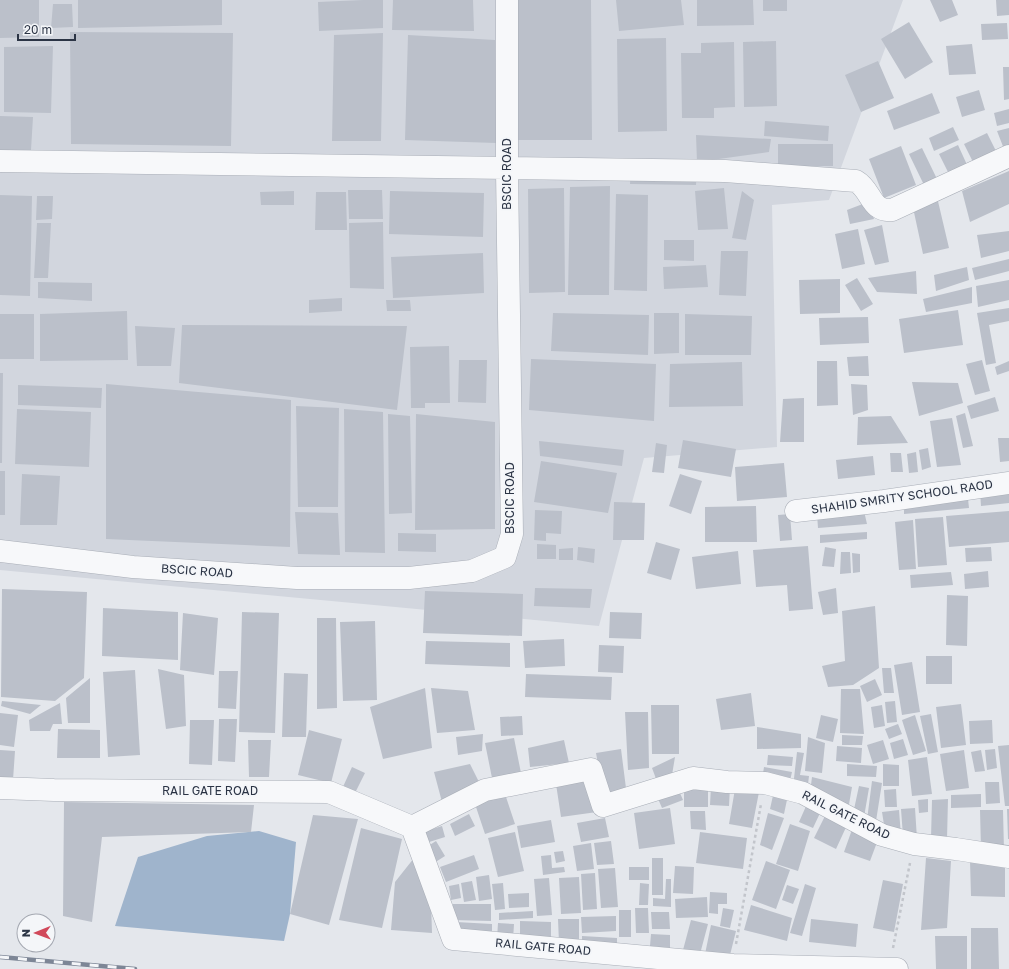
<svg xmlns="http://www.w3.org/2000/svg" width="1009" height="969" font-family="'Golos Text',sans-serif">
	<rect width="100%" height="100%" fill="#e4e7ec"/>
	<!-- built -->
	<path fill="#d2d6de" d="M 0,0 L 903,0 L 829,200 L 772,205 L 777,447 L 644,458 L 599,626 L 0,570 Z"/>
	<!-- water -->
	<path fill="#9fb4cc" d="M 259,831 L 296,842 L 290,914 L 284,941 L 115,926 L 138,857 L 207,836 Z"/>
	<!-- building -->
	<path fill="#bbc0ca" d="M 0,0 L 39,0 L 39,37 L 0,38 Z
		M 78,0 L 222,0 L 222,25 L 78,28 Z
		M 363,0 L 383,0 L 383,28 L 319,31 L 318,2 Z
		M 393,0 L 473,0 L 474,31 L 392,30 Z
		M 513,0 L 591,0 L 592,140 L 513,140 Z
		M 616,0 L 681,0 L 684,25 L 619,31 Z
		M 697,0 L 753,0 L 754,25 L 697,26 Z
		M 763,0 L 787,0 L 787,11 L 763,11 Z
		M 930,0 L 952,0 L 958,15 L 940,22 Z
		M 996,0 L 1009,0 L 1009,15 L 997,16 Z
		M 53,4 L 72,4 L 73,27 L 51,28 Z
		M 909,22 L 933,62 L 905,79 L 881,39 Z
		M 1007,23 L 1008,39 L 982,40 L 981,24 Z
		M 70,32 L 233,33 L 231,146 L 71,144 Z
		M 383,33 L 381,141 L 332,141 L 334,35 Z
		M 408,35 L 495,40 L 496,143 L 405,140 Z
		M 666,38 L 667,131 L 618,132 L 617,39 Z
		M 776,41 L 777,106 L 744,107 L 743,42 Z
		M 734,42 L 735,107 L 714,108 L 714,118 L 682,118 L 681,53 L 701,53 L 701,43 Z
		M 972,44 L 976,74 L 949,75 L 946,46 Z
		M 53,46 L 51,113 L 4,112 L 4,47 Z
		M 878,61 L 894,98 L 861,112 L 845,75 Z
		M 1003,67 L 1009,67 L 1009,99 L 1004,100 Z
		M 979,90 L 985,110 L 962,117 L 956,97 Z
		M 932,93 L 940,113 L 894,130 L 887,111 Z
		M 1009,109 L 1009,123 L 997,126 L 994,113 Z
		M 0,116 L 33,117 L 31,150 L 0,151 Z
		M 765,121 L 829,126 L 828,141 L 764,136 Z
		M 953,127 L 959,140 L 934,151 L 929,138 Z
		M 1009,128 L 1009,148 L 1004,149 L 997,131 Z
		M 987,133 L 997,153 L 974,164 L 964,144 Z
		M 696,135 L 771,139 L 769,152 L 697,162 Z
		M 778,144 L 833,144 L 833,166 L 778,166 Z
		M 958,145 L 968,167 L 950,176 L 939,154 Z
		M 901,146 L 916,185 L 884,198 L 869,159 Z
		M 922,148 L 937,179 L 924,185 L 909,154 Z
		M 631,165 L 697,167 L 696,185 L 630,184 Z
		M 1009,171 L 1009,204 L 970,222 L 962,191 Z
		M 610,186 L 609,295 L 568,295 L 570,187 Z
		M 564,188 L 565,292 L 529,293 L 528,189 Z
		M 724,188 L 728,229 L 698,230 L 695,191 Z
		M 348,190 L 382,190 L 383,219 L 349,219 Z
		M 294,191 L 294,205 L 261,205 L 260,192 Z
		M 390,191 L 484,193 L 483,237 L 389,234 Z
		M 742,191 L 754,200 L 746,240 L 732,238 Z
		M 316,192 L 346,192 L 347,230 L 315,230 Z
		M 616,194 L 648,195 L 647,291 L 614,290 Z
		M 0,195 L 32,196 L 30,296 L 0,295 Z
		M 37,196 L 53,196 L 52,219 L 36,220 Z
		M 937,197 L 949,248 L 923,254 L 912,203 Z
		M 868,202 L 874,219 L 850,224 L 847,210 Z
		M 383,222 L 384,289 L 350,288 L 349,223 Z
		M 37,223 L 51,223 L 48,278 L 34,278 Z
		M 882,225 L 889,262 L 875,265 L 864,230 Z
		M 858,229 L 865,264 L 842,269 L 835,234 Z
		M 1009,231 L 1009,251 L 981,258 L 977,235 Z
		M 664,240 L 694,240 L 694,261 L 664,260 Z
		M 721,251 L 748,251 L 746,296 L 719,295 Z
		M 483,253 L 484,293 L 393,298 L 391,257 Z
		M 1009,259 L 1009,271 L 975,280 L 972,268 Z
		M 706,265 L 708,287 L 664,289 L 663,267 Z
		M 967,267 L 969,280 L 936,291 L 934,275 Z
		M 916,271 L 917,294 L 877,292 L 868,278 Z
		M 857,278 L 873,304 L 861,311 L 845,285 Z
		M 840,279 L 840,313 L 800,314 L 799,280 Z
		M 1009,280 L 1009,300 L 978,307 L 976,286 Z
		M 38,282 L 92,283 L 92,301 L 38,298 Z
		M 972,287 L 972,303 L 926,312 L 923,299 Z
		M 342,298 L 342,311 L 309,313 L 309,300 Z
		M 386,300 L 410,300 L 411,311 L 387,311 Z
		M 1009,308 L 1009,321 L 989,325 L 996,363 L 986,365 L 977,313 Z
		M 958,310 L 963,345 L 904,353 L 899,319 Z
		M 127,311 L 128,360 L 40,361 L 40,314 Z
		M 553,313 L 649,315 L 648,355 L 551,351 Z
		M 654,313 L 679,313 L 679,353 L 654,354 Z
		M 0,314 L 34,314 L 34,359 L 0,359 Z
		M 685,314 L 752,316 L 751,355 L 685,355 Z
		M 868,317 L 869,343 L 820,345 L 819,318 Z
		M 182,325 L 407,326 L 397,410 L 179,383 Z
		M 135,326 L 175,328 L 171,366 L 137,366 Z
		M 449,346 L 450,403 L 425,403 L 425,408 L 411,408 L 410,347 Z
		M 868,356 L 869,376 L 849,376 L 847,357 Z
		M 531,359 L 656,364 L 654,421 L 529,410 Z
		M 459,360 L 487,360 L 486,403 L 458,402 Z
		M 982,360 L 990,391 L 975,395 L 966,364 Z
		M 817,361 L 837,361 L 838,405 L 817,406 Z
		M 1009,361 L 1009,371 L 997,375 L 995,367 Z
		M 742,362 L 743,406 L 669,407 L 670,364 Z
		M 0,373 L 3,373 L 2,463 L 0,463 Z
		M 912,382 L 958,383 L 963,403 L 919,416 Z
		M 106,384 L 291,400 L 290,547 L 106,539 Z
		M 851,384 L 867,385 L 868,410 L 853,415 Z
		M 18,385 L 102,388 L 101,408 L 18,405 Z
		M 995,397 L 999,411 L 971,419 L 967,406 Z
		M 804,398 L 804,442 L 780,442 L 783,399 Z
		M 296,406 L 339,408 L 338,507 L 298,507 Z
		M 17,409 L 91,412 L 89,467 L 15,464 Z
		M 344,409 L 383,412 L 385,553 L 345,552 Z
		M 965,413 L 973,446 L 963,448 L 956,416 Z
		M 388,414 L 410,416 L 412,513 L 389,514 Z
		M 416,414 L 495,422 L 495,529 L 415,530 Z
		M 891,416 L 908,443 L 857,445 L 858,417 Z
		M 952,418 L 961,465 L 937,467 L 930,421 Z
		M 998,438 L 1009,438 L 1009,461 L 1000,462 Z
		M 683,440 L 736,449 L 731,477 L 678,468 Z
		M 539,441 L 624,450 L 622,466 L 540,456 Z
		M 656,443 L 667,445 L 664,473 L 652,472 Z
		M 928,448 L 931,467 L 922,470 L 919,450 Z
		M 916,452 L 918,472 L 909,473 L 907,454 Z
		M 890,453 L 901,453 L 903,472 L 891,472 Z
		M 873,456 L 875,475 L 838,479 L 836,460 Z
		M 541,461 L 617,473 L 608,513 L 534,502 Z
		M 784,463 L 787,497 L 737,501 L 735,467 Z
		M 0,471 L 5,471 L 5,515 L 0,515 Z
		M 22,474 L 60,476 L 57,525 L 20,525 Z
		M 680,474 L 702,481 L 691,514 L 669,506 Z
		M 1009,489 L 1009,503 L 981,506 L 980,491 Z
		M 967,490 L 969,508 L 904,514 L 904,497 Z
		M 614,502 L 645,503 L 644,540 L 613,540 Z
		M 756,506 L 757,542 L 705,542 L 705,507 Z
		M 535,510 L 562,511 L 561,534 L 546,533 L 546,541 L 534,540 Z
		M 864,511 L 867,524 L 818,528 L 817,514 Z
		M 1009,511 L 1009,542 L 949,547 L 946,516 Z
		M 295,512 L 338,513 L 340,555 L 298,554 Z
		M 790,514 L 792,540 L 780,541 L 778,515 Z
		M 943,517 L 947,565 L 918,567 L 915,519 Z
		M 913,520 L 916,569 L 899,570 L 895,522 Z
		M 867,532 L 867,539 L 820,543 L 820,535 Z
		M 398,533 L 436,534 L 436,552 L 398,551 Z
		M 656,542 L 680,549 L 671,580 L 647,573 Z
		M 537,544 L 556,545 L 556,559 L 537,559 Z
		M 808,546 L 813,609 L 789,611 L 787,585 L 756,587 L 753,550 Z
		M 578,547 L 595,549 L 594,563 L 577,560 Z
		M 825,547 L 836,549 L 834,567 L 822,566 Z
		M 991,547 L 992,561 L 966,562 L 965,548 Z
		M 573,548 L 573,560 L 559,560 L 559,549 Z
		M 738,551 L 741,584 L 696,589 L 692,557 Z
		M 841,552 L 850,552 L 851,573 L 840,574 Z
		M 852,553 L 860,554 L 860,572 L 853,573 Z
		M 988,571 L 989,587 L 965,589 L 964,574 Z
		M 951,572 L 953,585 L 911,588 L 910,575 Z
		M 535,588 L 592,589 L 590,608 L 534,606 Z
		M 836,588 L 838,613 L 823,615 L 818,592 Z
		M 2,589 L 87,592 L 84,678 L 55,701 L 1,697 Z
		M 425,591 L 523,594 L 522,636 L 423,633 Z
		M 947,595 L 968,596 L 967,646 L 946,645 Z
		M 875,606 L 879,668 L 853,685 L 828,687 L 822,666 L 845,661 L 842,611 Z
		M 103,608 L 178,612 L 178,660 L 102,656 Z
		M 242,612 L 279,613 L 275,733 L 239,732 Z
		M 610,612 L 642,613 L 641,639 L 609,638 Z
		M 183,613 L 218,618 L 214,675 L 180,670 Z
		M 317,618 L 336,618 L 337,708 L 317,709 Z
		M 375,621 L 377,700 L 343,701 L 340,622 Z
		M 564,639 L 565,666 L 525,668 L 523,641 Z
		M 426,641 L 510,643 L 510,667 L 425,664 Z
		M 599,645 L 624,646 L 623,673 L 598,672 Z
		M 926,656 L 952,656 L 952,684 L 926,684 Z
		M 912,662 L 920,712 L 902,715 L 894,665 Z
		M 882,668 L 891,668 L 894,693 L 884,693 Z
		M 158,669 L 184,675 L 186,726 L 166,729 Z
		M 135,670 L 140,755 L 108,757 L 103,672 Z
		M 219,671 L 238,671 L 236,709 L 218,708 Z
		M 284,673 L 308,674 L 306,737 L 282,737 Z
		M 526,674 L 612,677 L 611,700 L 525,697 Z
		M 90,678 L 90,723 L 68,723 L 66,698 Z
		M 875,679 L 882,695 L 867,702 L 860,686 Z
		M 425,688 L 432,748 L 383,759 L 370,707 Z
		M 431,688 L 468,691 L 475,730 L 437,733 Z
		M 841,689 L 860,689 L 864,734 L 840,733 Z
		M 751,693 L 755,726 L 721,730 L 716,699 Z
		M 2,701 L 41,705 L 30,714 L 1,706 Z
		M 895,701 L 897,722 L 887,723 L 885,702 Z
		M 60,703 L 62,724 L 53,724 L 50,731 L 30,731 L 29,720 Z
		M 961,704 L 966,745 L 941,748 L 936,707 Z
		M 651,705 L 679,705 L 679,754 L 652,754 Z
		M 882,705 L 885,726 L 874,728 L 871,707 Z
		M 625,712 L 648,712 L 649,768 L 628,770 Z
		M 0,713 L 18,715 L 14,747 L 0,745 Z
		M 931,714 L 938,752 L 928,754 L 920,716 Z
		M 821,715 L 838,719 L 833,742 L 816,738 Z
		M 915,715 L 926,751 L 913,755 L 902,720 Z
		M 522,716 L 523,735 L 501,736 L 500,717 Z
		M 219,719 L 237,719 L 235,762 L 218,761 Z
		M 190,720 L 214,720 L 212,765 L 189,764 Z
		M 992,720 L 993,743 L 970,744 L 969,721 Z
		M 898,724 L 902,734 L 889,739 L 885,729 Z
		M 757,727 L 801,734 L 801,748 L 757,749 Z
		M 58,729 L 100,730 L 100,758 L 57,758 Z
		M 309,730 L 342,739 L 331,783 L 298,775 Z
		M 483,734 L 482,751 L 458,755 L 456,737 Z
		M 842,735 L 863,736 L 862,745 L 842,745 Z
		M 808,737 L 825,743 L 822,773 L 805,771 Z
		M 514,738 L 522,778 L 493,783 L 485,743 Z
		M 903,739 L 908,755 L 894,759 L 890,743 Z
		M 248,740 L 271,740 L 269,777 L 249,777 Z
		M 564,740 L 569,763 L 530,767 L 528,748 Z
		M 883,740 L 889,759 L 873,764 L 867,745 Z
		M 1009,745 L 1009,806 L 1005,806 L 998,746 Z
		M 837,746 L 862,748 L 861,763 L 836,761 Z
		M 621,749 L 627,796 L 605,801 L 596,753 Z
		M 995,749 L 997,768 L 987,770 L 985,750 Z
		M 0,750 L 15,751 L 13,780 L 0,779 Z
		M 964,750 L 969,788 L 946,791 L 940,754 Z
		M 981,750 L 985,771 L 975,772 L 971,752 Z
		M 797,752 L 804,753 L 800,775 L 809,776 L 807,792 L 793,787 Z
		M 768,755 L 793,757 L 792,766 L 767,765 Z
		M 675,757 L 671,781 L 658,784 L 652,768 Z
		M 927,757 L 932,794 L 912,796 L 908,760 Z
		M 470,764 L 481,786 L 442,802 L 434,772 Z
		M 847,764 L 877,766 L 876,777 L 847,776 Z
		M 883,764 L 899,765 L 899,786 L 883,786 Z
		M 352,767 L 365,773 L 354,795 L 342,789 Z
		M 764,767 L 792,772 L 789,785 L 762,780 Z
		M 812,777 L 852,787 L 848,810 L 810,793 Z
		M 592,779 L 597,812 L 561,817 L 556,784 Z
		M 872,781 L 882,783 L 876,821 L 867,820 Z
		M 985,782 L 999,782 L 1000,803 L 986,804 Z
		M 708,784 L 708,807 L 684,807 L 684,785 Z
		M 677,786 L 683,800 L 662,808 L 656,794 Z
		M 711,786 L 730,787 L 729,806 L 710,805 Z
		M 859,786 L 869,788 L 864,817 L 853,814 Z
		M 735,789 L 759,792 L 752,828 L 729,824 Z
		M 896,789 L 897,807 L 885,807 L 884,790 Z
		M 504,791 L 515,824 L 485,834 L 474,801 Z
		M 774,791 L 788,795 L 784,814 L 770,809 Z
		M 981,794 L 981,807 L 951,808 L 951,795 Z
		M 928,799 L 928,812 L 919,813 L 918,800 Z
		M 948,799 L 947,839 L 931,838 L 932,800 Z
		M 64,802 L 254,805 L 251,832 L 102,837 L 92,922 L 63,916 Z
		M 807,804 L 821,811 L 813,828 L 799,822 Z
		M 670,808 L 675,844 L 639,849 L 634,813 Z
		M 915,808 L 917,839 L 903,836 L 901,809 Z
		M 1007,809 L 1009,809 L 1009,839 L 1008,839 Z
		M 899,810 L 901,836 L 885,831 L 882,812 Z
		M 980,810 L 1003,810 L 1004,851 L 981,849 Z
		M 690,811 L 705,811 L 706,830 L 691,829 Z
		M 768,813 L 784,818 L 772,850 L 760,845 Z
		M 469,814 L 475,826 L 455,836 L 450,824 Z
		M 826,814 L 848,823 L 836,849 L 814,838 Z
		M 313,815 L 358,819 L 329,925 L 290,914 Z
		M 605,818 L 609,837 L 581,842 L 577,823 Z
		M 551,820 L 555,842 L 521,848 L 517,826 Z
		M 790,824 L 810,831 L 798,871 L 776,864 Z
		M 854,824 L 879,837 L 870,861 L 844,852 Z
		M 442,826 L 445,837 L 426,843 L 423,832 Z
		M 361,828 L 402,839 L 382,928 L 339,920 Z
		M 515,832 L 524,871 L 498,877 L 488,838 Z
		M 700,832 L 747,838 L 743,869 L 696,863 Z
		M 436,841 L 445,856 L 434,863 L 425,848 Z
		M 611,841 L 614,864 L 597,865 L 594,843 Z
		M 591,843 L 594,869 L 577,871 L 573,846 Z
		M 563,851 L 565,861 L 556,863 L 554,852 Z
		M 474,855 L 479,869 L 446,882 L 440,867 Z
		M 551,855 L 552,868 L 564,867 L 565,872 L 543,875 L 541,856 Z
		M 414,858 L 431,902 L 432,933 L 391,930 L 395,882 Z
		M 652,858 L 663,858 L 663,895 L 652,895 Z
		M 926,858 L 951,861 L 947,928 L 921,930 Z
		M 766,861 L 790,870 L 776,909 L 752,900 Z
		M 970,861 L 1005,862 L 1005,897 L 971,896 Z
		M 675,866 L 694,867 L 693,894 L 673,893 Z
		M 629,867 L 649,867 L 649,880 L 629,880 Z
		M 615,868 L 618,907 L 601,908 L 598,869 Z
		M 595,873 L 597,909 L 583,910 L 581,874 Z
		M 489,875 L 492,899 L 479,901 L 476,877 Z
		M 579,877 L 581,913 L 561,914 L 559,878 Z
		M 549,878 L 552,915 L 537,916 L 534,879 Z
		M 666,879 L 671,879 L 671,907 L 653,906 L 653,898 L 665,899 Z
		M 883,880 L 903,884 L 894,932 L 873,928 Z
		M 472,881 L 476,900 L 464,902 L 461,883 Z
		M 503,883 L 505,909 L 495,910 L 492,884 Z
		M 640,883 L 649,884 L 648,905 L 639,905 Z
		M 459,884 L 461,898 L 451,900 L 449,886 Z
		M 805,884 L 816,888 L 802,936 L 790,933 Z
		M 787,885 L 799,889 L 793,904 L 782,900 Z
		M 710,892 L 727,893 L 727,904 L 718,904 L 718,914 L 709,913 Z
		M 529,893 L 529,907 L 509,908 L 508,894 Z
		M 707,897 L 708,917 L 676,918 L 675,899 Z
		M 453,904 L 491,904 L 491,921 L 452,920 Z
		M 751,905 L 792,918 L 787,941 L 744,930 Z
		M 635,908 L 648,908 L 649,933 L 636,933 Z
		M 723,908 L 734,910 L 730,928 L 720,926 Z
		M 619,910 L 631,910 L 631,937 L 619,937 Z
		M 533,911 L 533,918 L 499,920 L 499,913 Z
		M 651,912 L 669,912 L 670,929 L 652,929 Z
		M 616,916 L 616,931 L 582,933 L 581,917 Z
		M 558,919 L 579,919 L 579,942 L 559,943 Z
		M 811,919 L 858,924 L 856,947 L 809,942 Z
		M 691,920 L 708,924 L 700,954 L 683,950 Z
		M 520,921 L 551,922 L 551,941 L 520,941 Z
		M 456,922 L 492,924 L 492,938 L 455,936 Z
		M 498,923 L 514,924 L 513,940 L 497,939 Z
		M 711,925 L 736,931 L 729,959 L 705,954 Z
		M 971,928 L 998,928 L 999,969 L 971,969 Z
		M 651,934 L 670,935 L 670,948 L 650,946 Z
		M 582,936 L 617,938 L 617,947 L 582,945 Z
		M 935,936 L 967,936 L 967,969 L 936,969 Z"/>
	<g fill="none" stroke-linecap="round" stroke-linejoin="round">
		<!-- street casing -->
		<g stroke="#a9aeb7" stroke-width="23">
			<path id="street" d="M 0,161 L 725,171 L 856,181 C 872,190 870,212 892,210 L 1009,156
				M 796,511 L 884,501 L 1009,483
				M 0,551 L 133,567 L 297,578 L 409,578 L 472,571 L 505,557 L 512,534 L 507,169 L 507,0
				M 0,788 L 54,790 L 329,792 L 412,827 L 453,939 L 733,965 L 897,969
				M 412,827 L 485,790 L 591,769 L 603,806 L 693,778 L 727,782 L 765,783 L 803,793 L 882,835 L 914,844 L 956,849 L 1009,857"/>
		</g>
		<!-- path -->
		<path stroke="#c2c5cb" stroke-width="2.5" stroke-dasharray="3 3" stroke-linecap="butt" d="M 736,944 L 761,804
			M 893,948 L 910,863"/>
		<!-- street -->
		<use href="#street" stroke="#f7f8fa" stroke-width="22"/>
		<!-- rail casing -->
		<g stroke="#7d8696" stroke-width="4.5">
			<path id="rail" d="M 0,957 L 135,969"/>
		</g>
		<!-- rail -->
		<use href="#rail" stroke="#f4f6f9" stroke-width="3" stroke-dasharray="9" stroke-linecap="butt"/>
	</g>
	<g text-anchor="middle" stroke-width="4" stroke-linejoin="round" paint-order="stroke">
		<!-- street labels -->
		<g font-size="12" fill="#2b3445" stroke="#f4f6f9">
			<text transform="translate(507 174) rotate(-90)" y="4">BSCIC ROAD</text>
			<text transform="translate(902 497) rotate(-8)" y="4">SHAHID SMRITY SCHOOL RAOD</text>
			<text transform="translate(510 498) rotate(-90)" y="4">BSCIC ROAD</text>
			<text transform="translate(197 571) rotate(4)" y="4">BSCIC ROAD</text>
			<text x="210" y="795">RAIL GATE ROAD</text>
			<text transform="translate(846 815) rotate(26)" y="4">RAIL GATE ROAD</text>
			<text transform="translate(543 947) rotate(5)" y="4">RAIL GATE ROAD</text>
		</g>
	</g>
	<!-- north arrow -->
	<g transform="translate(36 933) rotate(269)"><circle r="19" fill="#f4f6f9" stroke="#a4a8b1"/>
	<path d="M0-3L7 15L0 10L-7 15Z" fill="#d1495b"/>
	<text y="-6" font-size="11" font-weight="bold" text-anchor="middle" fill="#2b3445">N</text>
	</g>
	<!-- scale -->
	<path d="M18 34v6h57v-6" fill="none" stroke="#2b3445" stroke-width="2"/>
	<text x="24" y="34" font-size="12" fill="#2b3445" stroke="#f4f6f9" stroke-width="3" paint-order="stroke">20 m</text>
</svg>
